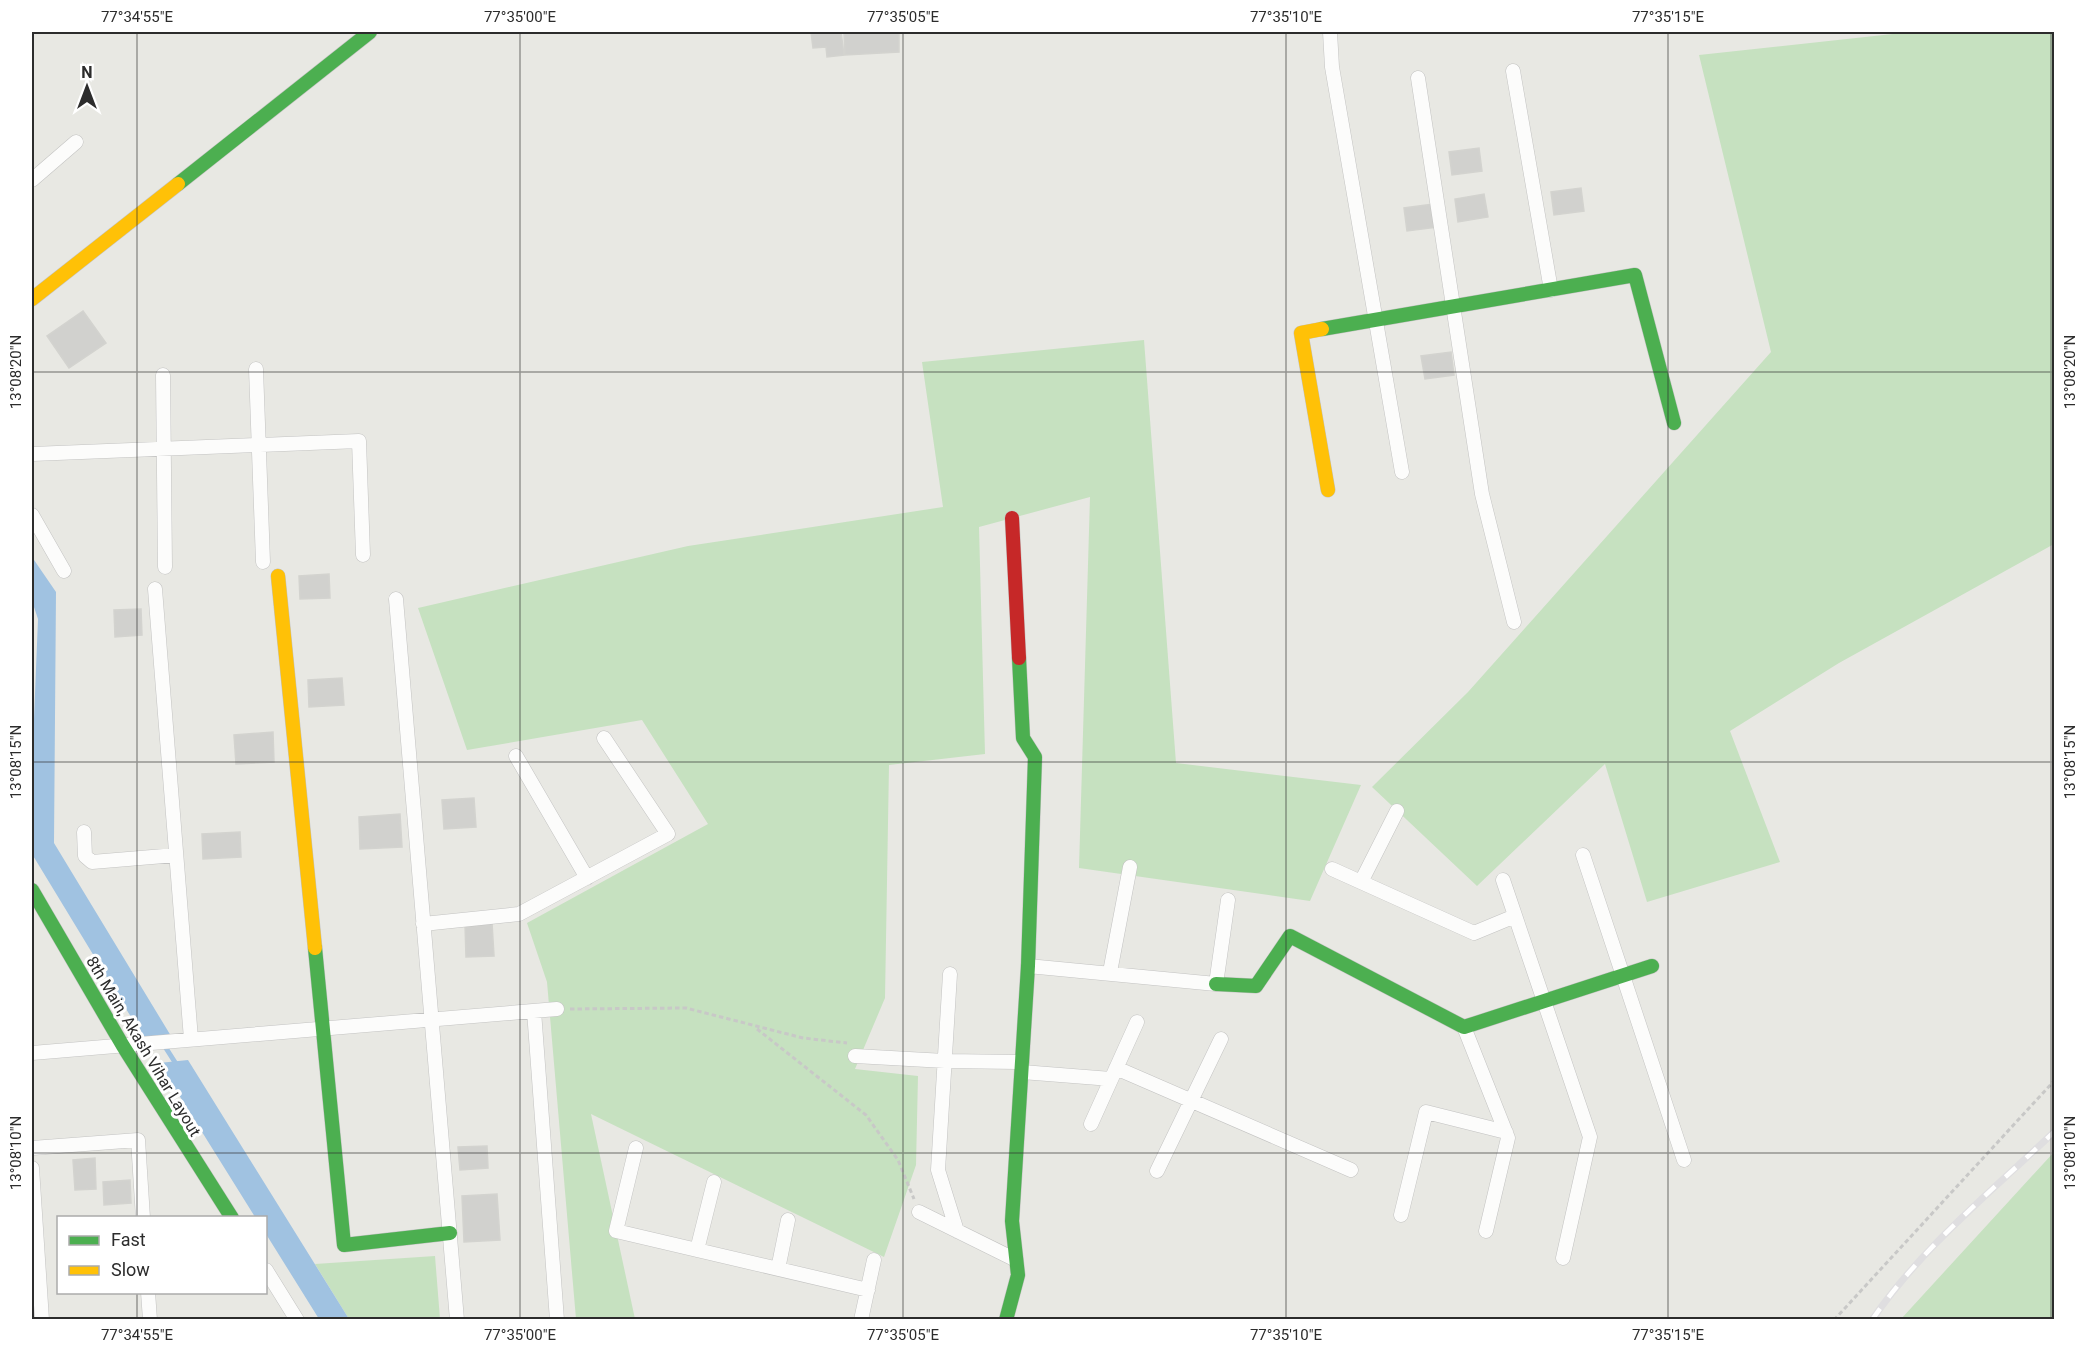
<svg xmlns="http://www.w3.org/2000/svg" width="2086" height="1351" font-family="Roboto,sans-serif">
	<rect width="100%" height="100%" fill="#e8e8e3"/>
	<!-- green -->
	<path fill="#c6e1c0" d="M 1911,32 L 2054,32 L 2054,544 L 1839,663 L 1730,731 L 1780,862 L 1647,902 L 1605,764 L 1477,886 L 1372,787 L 1468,692 L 1771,352 L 1699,55 Z
		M 1144,340 L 1176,763 L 1361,785 L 1310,901 L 1079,868 L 1090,497 L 979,527 L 985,754 L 889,765 L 885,998 L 855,1069 L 918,1076 L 916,1165 L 884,1257 L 591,1114 L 635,1319 L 576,1319 L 547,982 L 527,923 L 708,824 L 642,720 L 467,750 L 418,608 L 688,546 L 943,507 L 922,362 Z
		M 2054,1152 L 2054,1319 L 1901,1319 Z
		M 435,1256 L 440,1319 L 349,1319 L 315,1264 Z"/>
	<!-- water -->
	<path fill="#a0c2e1" d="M 32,557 L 56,592 L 54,843 L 171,1036 L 145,1040 L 32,854 L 32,769 L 38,619 L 32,601 Z
		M 188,1060 L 349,1319 L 319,1319 L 266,1234 L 266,1218 L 255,1217 L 159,1063 Z"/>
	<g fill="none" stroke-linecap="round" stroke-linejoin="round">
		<!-- stream -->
		<path stroke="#a0c2e1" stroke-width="5" d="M 164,1045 L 178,1067"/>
	</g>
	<!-- building -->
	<path fill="#d1d1ce" stroke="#d3d3cf" stroke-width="1.5" d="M 811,32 L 841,32 L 844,55 L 827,57 L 826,47 L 813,48 Z
		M 844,32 L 899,32 L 899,52 L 845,55 Z
		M 1479,148 L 1482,171 L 1452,175 L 1449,152 Z
		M 1581,188 L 1584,211 L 1554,215 L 1551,192 Z
		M 1484,194 L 1488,217 L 1458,222 L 1455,199 Z
		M 1433,204 L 1437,227 L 1407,231 L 1404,208 Z
		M 83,311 L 106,343 L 69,368 L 47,336 Z
		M 1451,352 L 1454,375 L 1425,379 L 1421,356 Z
		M 329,574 L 330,598 L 300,599 L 299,576 Z
		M 141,609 L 142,635 L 115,637 L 114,610 Z
		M 342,678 L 344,705 L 309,707 L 308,680 Z
		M 273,732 L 274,762 L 236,764 L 234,735 Z
		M 474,798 L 476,827 L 444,829 L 442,800 Z
		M 400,814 L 402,847 L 360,849 L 359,817 Z
		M 240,832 L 241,857 L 203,859 L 202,834 Z
		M 492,923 L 494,956 L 466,957 L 465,924 Z
		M 487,1146 L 488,1168 L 460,1170 L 458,1147 Z
		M 95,1158 L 96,1189 L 75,1190 L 73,1160 Z
		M 130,1180 L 131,1203 L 104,1205 L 103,1182 Z
		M 497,1194 L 500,1240 L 464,1242 L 462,1196 Z"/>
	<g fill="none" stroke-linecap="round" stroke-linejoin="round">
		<!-- street casing -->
		<g stroke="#c3c3c2" stroke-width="15">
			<path id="street" d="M 1330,32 L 1332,67 L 1402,472
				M 1513,71 L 1551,290
				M 1418,78 L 1482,494 L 1514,622
				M 32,180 L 76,142
				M 256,369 L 263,562
				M 163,375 L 165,567
				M 32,454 L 359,441 L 363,555
				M 32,515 L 64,571
				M 155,589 L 191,1039
				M 396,599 L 457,1320
				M 516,756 L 587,878
				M 84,832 L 85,856 L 92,862 L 176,855
				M 1583,855 L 1684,1160
				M 1332,869 L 1474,933 L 1515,916
				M 1503,880 L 1590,1137 L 1563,1258
				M 1361,882 L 1397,811
				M 423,924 L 519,914 L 668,834 L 604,738
				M 1028,966 L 1216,984 L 1228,900
				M 1110,972 L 1130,867
				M 950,974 L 938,1170 L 957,1231
				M 534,1011 L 557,1320
				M 1464,1027 L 1508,1138 L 1486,1231
				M 32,1053 L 557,1009
				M 855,1056 L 945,1061 L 1022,1062
				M 1116,1068 L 1351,1170
				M 1022,1072 L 1111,1079
				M 1091,1124 L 1137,1022
				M 32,1148 L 138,1140 L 143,1218
				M 636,1148 L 616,1231 L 868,1290
				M 32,1168 L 42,1320
				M 1157,1171 L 1221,1039
				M 919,1212 L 1016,1260
				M 1401,1215 L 1426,1112 L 1506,1132
				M 697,1250 L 714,1182
				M 778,1269 L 788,1220
				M 266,1270 L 297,1320
				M 148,1292 L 150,1320
				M 861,1320 L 874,1260"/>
		</g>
		<!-- fast casing -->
		<g stroke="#c3c3c2" stroke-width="15">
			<path id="fast" d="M 178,184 L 370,32
				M 1322,329 L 1635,275 L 1674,423
				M 32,890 L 123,1046 L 232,1218
				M 315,948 L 344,1245 L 450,1233
				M 1216,984 L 1256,986 L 1290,936 L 1464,1027 L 1652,966
				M 1006,1320 L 1018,1275 L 1012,1221 L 1028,966 L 1035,757 L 1023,738 L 1019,658"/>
		</g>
		<!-- slow casing -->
		<g stroke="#c3c3c2" stroke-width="15">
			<path id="slow" d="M 32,299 L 178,184
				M 1322,329 L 1301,333 L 1328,490
				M 278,576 L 315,948"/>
		</g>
		<!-- jam casing -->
		<g stroke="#c3c3c2" stroke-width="15">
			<path id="jam" d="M 1012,518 L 1019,658"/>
		</g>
		<!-- path -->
		<path stroke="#c8c8c7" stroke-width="3" stroke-dasharray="4.5 3" stroke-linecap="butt" d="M 570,1009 L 686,1008 L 803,1038 L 847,1043
			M 757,1029 L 866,1115 L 898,1160 L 914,1199
			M 1834,1320 L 2054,1081"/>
		<!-- street -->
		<use href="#street" stroke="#fcfcfb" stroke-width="14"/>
		<!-- fast -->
		<use href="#fast" stroke="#4caf50" stroke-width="14"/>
		<!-- slow -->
		<use href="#slow" stroke="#ffc107" stroke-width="14"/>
		<!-- jam -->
		<use href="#jam" stroke="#c62828" stroke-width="14"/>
		<!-- rail casing -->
		<g stroke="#dfdee0" stroke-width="7">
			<path id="rail" d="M 1872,1320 C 1921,1248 1992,1191 2054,1132"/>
		</g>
		<!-- rail -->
		<use href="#rail" stroke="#fff" stroke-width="4.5" stroke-dasharray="14" stroke-linecap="butt"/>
	</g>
	<!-- ticks -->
	<path fill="none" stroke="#2c2c2c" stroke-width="1.5" stroke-opacity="0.45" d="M 137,32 L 137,1218M 520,32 L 520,1320M 903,32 L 903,1320M 1286,32 L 1286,1320M 1668,32 L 1668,1320M 2051,32 L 2051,1320M 32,372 L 2054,372M 32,762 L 2054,762M 32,1153 L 2054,1153M 137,1292 L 137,1320"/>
	<g text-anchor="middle" stroke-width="6" stroke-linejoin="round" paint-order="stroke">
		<!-- street labels -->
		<g font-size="16" fill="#2c2c2c" stroke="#fff">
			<text transform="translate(144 1046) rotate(59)" y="6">8th Main, Akash Vihar Layout</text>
		</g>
	</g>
	<!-- border -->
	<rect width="2086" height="1351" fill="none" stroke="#ffffff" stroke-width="66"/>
	<!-- legend -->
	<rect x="57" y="1216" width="210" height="78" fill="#ffffff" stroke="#ababab" stroke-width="1.5"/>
	<rect x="69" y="1236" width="30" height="9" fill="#4caf50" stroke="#ababab" stroke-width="1.5"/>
	<text x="111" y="1246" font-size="18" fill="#2c2c2c">Fast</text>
	<rect x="69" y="1266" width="30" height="9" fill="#ffc107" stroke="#ababab" stroke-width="1.5"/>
	<text x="111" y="1276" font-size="18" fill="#2c2c2c">Slow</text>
	<!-- north arrow -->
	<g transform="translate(87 87)" stroke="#ffffff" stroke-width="4.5" paint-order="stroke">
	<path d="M0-4.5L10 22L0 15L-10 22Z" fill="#2c2c2c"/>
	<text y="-9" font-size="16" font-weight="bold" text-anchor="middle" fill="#2c2c2c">N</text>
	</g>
	<rect x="33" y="33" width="2020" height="1285" fill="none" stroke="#2c2c2c" stroke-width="2"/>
	<g font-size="15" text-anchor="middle" fill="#2c2c2c">
		<text x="137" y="22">77°34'55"E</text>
		<text x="520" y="22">77°35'00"E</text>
		<text x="903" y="22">77°35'05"E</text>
		<text x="1286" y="22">77°35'10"E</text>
		<text x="1668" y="22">77°35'15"E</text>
		<text transform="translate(16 372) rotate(-90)" y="5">13°08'20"N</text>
		<text transform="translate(2070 372) rotate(-90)" y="5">13°08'20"N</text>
		<text transform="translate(16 762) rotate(-90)" y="5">13°08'15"N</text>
		<text transform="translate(2070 762) rotate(-90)" y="5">13°08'15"N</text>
		<text transform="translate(16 1153) rotate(-90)" y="5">13°08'10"N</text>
		<text transform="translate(2070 1153) rotate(-90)" y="5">13°08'10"N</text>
		<text x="137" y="1340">77°34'55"E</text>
		<text x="520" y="1340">77°35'00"E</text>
		<text x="903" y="1340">77°35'05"E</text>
		<text x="1286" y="1340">77°35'10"E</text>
		<text x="1668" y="1340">77°35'15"E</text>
	</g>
</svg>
